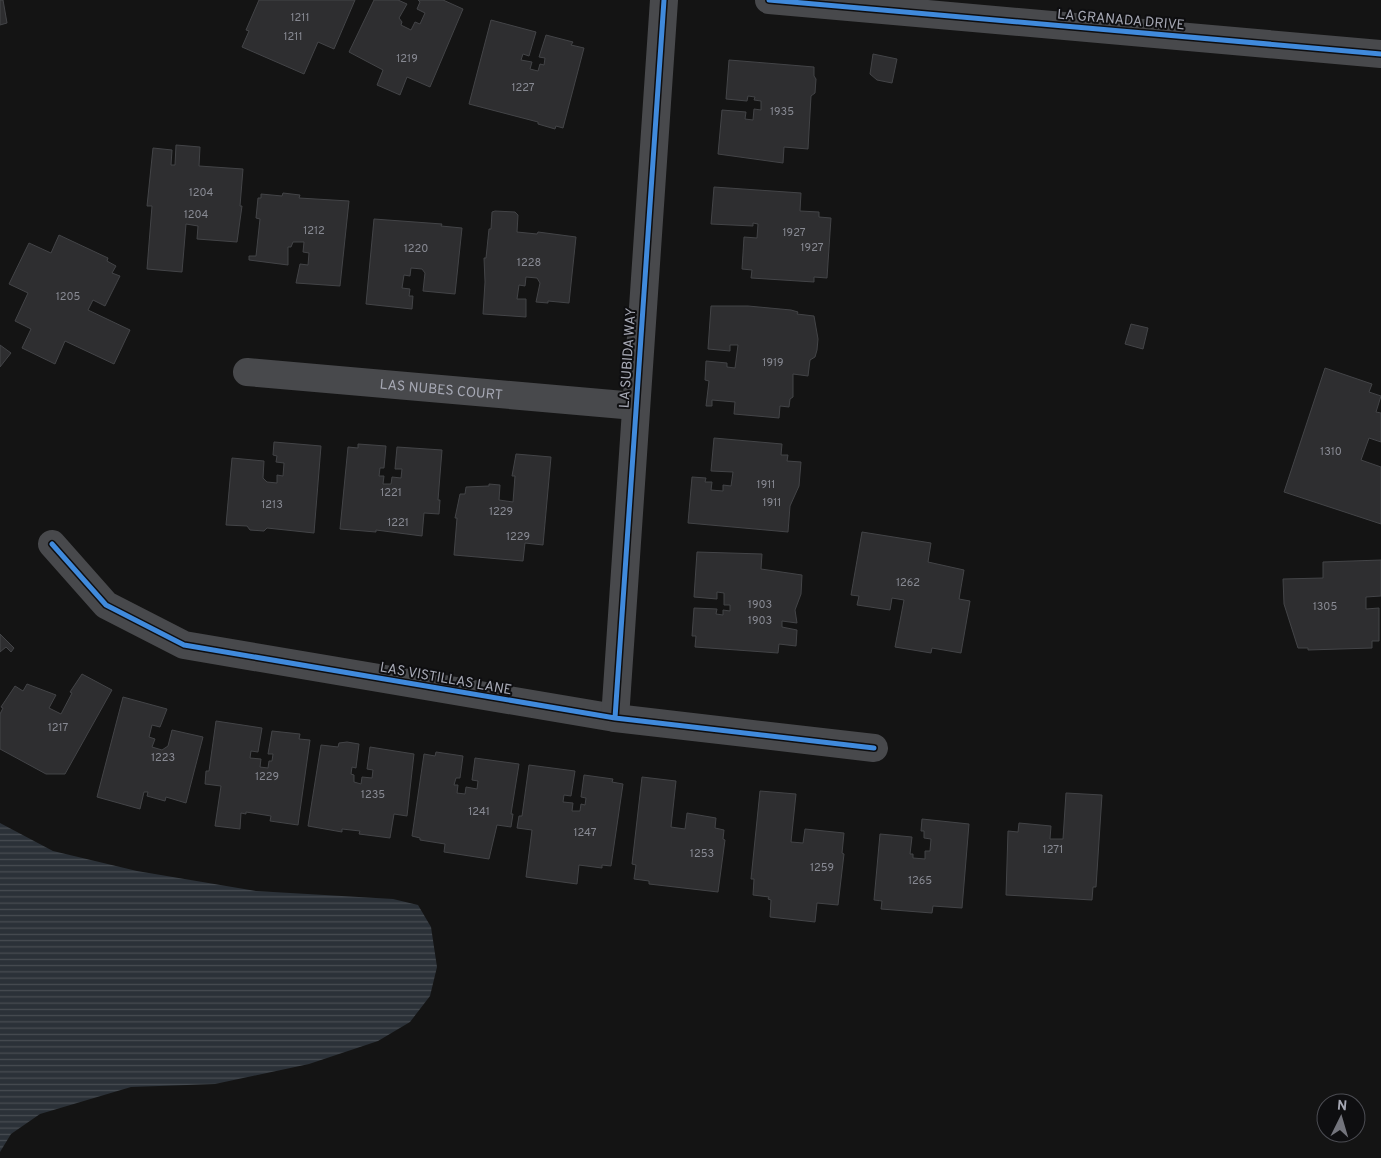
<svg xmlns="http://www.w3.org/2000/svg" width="1381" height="1158" font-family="Overpass,sans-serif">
	<defs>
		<pattern id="water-rules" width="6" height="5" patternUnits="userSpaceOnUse" patternTransform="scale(1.25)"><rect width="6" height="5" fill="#2b3138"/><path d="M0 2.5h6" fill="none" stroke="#474c52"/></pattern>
	</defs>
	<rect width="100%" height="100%" fill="#141414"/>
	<!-- water -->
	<path fill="url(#water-rules)" d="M 0,823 L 53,851 L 137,871 L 256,891 L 393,899 L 418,905 L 431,927 L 437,967 L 430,996 L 410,1022 L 378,1041 L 309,1064 L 215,1084 L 131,1087 L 40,1114 L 11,1134 L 0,1152 Z"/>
	<!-- building -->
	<path fill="#2e2e30" stroke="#434447" d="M 0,0 L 3,0 L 7,23 L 0,25 Z
		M 259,0 L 355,0 L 334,49 L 318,42 L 304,74 L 242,47 L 249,31 L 246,30 Z
		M 374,0 L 398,0 L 407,4 L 399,18 L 402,22 L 401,25 L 411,30 L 415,22 L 420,24 L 425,13 L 417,9 L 420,2 L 418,0 L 443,0 L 463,9 L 430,87 L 407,77 L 400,95 L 377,85 L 383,70 L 349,52 Z
		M 491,20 L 536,32 L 529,56 L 523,54 L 521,60 L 532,62 L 530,69 L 538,71 L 540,64 L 544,65 L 545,58 L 539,57 L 546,35 L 573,42 L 571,45 L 584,48 L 563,128 L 556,126 L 555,129 L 538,124 L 538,122 L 469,104 Z
		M 873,54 L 897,59 L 892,83 L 877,80 L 870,74 Z
		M 729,60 L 814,67 L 814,76 L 816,79 L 815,93 L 811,96 L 808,149 L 784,147 L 783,163 L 718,154 L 722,110 L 746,112 L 745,119 L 753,120 L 754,109 L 761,110 L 761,101 L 754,100 L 755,97 L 748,96 L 747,101 L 726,99 Z
		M 176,145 L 200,147 L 199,166 L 243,169 L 240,206 L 242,206 L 237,242 L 197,239 L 198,226 L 186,224 L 182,272 L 147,269 L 152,206 L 147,206 L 153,148 L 172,150 L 171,165 L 175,165 Z
		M 714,187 L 801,193 L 800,211 L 819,212 L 819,217 L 831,218 L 827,278 L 814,277 L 814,282 L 751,278 L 752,270 L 742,269 L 744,237 L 757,238 L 758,224 L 753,223 L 753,226 L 711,224 Z
		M 283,193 L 300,195 L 299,198 L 349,201 L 340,286 L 296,283 L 300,264 L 308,265 L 309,253 L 303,252 L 304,242 L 293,242 L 291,247 L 288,247 L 288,265 L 249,260 L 249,256 L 256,256 L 260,219 L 256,218 L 258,198 L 261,198 L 261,194 L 282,196 Z
		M 495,211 L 515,212 L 518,215 L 517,232 L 537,234 L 538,232 L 576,237 L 569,303 L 548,301 L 548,303 L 536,302 L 540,283 L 537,278 L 526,277 L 525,286 L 519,285 L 517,299 L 526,299 L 526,317 L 483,314 L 485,282 L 484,258 L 486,258 L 489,229 L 491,229 L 492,212 Z
		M 374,219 L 442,224 L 441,226 L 462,228 L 455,294 L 423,291 L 425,273 L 422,269 L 411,268 L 410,276 L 404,275 L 402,288 L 410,289 L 409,296 L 413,296 L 412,309 L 366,304 Z
		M 59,235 L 108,258 L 107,261 L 116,266 L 112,273 L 120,276 L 105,306 L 93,300 L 88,310 L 130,330 L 114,364 L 65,341 L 55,364 L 22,348 L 31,329 L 15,321 L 28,293 L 9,284 L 29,243 L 51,253 Z
		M 711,306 L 748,306 L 791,310 L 798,312 L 797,314 L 814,316 L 818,339 L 817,350 L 815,357 L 810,360 L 808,376 L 793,374 L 793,397 L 790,399 L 789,407 L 780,406 L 779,418 L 734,414 L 735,402 L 712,400 L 712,406 L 706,406 L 709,381 L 705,380 L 706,361 L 727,363 L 727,367 L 735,368 L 738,345 L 730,345 L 730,351 L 708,349 Z
		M 1131,324 L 1148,328 L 1143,349 L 1125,344 Z
		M 0,345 L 11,353 L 0,367 Z
		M 1325,368 L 1372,384 L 1369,392 L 1381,396 L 1376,412 L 1381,413 L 1381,442 L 1369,438 L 1361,460 L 1381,467 L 1381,524 L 1284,492 Z
		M 714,438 L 782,444 L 781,455 L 788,455 L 787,461 L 801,462 L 799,486 L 790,506 L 788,532 L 688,523 L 692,477 L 706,478 L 705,482 L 712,482 L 711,490 L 723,491 L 723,485 L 731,486 L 733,472 L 711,471 Z
		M 274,442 L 321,446 L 314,533 L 267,528 L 264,531 L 250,530 L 247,526 L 226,525 L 232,458 L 264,461 L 263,478 L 267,482 L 277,483 L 277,475 L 283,476 L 284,463 L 276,462 L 277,456 L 273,455 Z
		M 358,444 L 386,446 L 384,468 L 380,468 L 379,476 L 384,476 L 383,484 L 391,484 L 392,477 L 401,478 L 402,469 L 395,469 L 397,447 L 442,450 L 438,500 L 440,500 L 439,514 L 424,513 L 422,536 L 376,530 L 376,532 L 340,529 L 348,447 L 358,448 Z
		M 516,454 L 551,457 L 543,545 L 525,543 L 523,561 L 454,555 L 457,518 L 455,518 L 460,494 L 465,494 L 466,487 L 489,486 L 489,484 L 500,485 L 499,500 L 513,502 L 515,476 L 512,476 Z
		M 862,532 L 931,543 L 928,562 L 964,570 L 959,599 L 970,601 L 961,653 L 932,648 L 931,653 L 895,647 L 904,600 L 892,598 L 890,610 L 857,605 L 859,596 L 851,595 Z
		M 697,552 L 762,554 L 761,569 L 802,575 L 801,594 L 795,610 L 797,623 L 782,621 L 782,627 L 797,630 L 796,646 L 779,644 L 778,653 L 695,647 L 696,636 L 692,636 L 694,608 L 717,609 L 716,614 L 723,615 L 723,610 L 730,611 L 730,605 L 724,605 L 724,593 L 717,592 L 717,599 L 694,597 Z
		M 1381,560 L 1381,596 L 1366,597 L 1366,609 L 1379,608 L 1379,641 L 1372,641 L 1372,648 L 1308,650 L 1308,648 L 1298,648 L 1284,604 L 1283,579 L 1323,578 L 1323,562 Z
		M 0,634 L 14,648 L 11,652 L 6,647 L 0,652 Z
		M 82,674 L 112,690 L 65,774 L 46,774 L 0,749 L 0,714 L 3,708 L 1,707 L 15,686 L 23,691 L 27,684 L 56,695 L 49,708 L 61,714 L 72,693 L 70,692 Z
		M 123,697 L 167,709 L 160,727 L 152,725 L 149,737 L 155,739 L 152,747 L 162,750 L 168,746 L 172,730 L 203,737 L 186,803 L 166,797 L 165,801 L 147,796 L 148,792 L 144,792 L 140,809 L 97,797 Z
		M 216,721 L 262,728 L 258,752 L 251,751 L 250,758 L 261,759 L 260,767 L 268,768 L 269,761 L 272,761 L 273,754 L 268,754 L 272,731 L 300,734 L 299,739 L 310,740 L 298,825 L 270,821 L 271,816 L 246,812 L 246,814 L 241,813 L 240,829 L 215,826 L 221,786 L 205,784 L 206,771 L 209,771 Z
		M 347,742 L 359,744 L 356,768 L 352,767 L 351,774 L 354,775 L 354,782 L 361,784 L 362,777 L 372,778 L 373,770 L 367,769 L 370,747 L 414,754 L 407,816 L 394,814 L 390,838 L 359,834 L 360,831 L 342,829 L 342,832 L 308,826 L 321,745 L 338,747 L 339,743 Z
		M 436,752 L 463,756 L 460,778 L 456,778 L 454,785 L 458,785 L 457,793 L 465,794 L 466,787 L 477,789 L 478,781 L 472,780 L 475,758 L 519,764 L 511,814 L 513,814 L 511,827 L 497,825 L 489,859 L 444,852 L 445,844 L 420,840 L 420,838 L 412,836 L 424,754 L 435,756 Z
		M 529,765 L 575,771 L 571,796 L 564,795 L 563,802 L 573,803 L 572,811 L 580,811 L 581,804 L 585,805 L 586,798 L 581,797 L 584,775 L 613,779 L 612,782 L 623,784 L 611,866 L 602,865 L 602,868 L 579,865 L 577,884 L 526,877 L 532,830 L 517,828 L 519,816 L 522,816 Z
		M 642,777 L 676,781 L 671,827 L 685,829 L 687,813 L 716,818 L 715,828 L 724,830 L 723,839 L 725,840 L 718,892 L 649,884 L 649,881 L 634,879 L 636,865 L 632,864 Z
		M 760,791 L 796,794 L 791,842 L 803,843 L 805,829 L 844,833 L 842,853 L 844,854 L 838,905 L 817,903 L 815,922 L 770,917 L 771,900 L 768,899 L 769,897 L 753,895 L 754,879 L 751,879 Z
		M 1066,793 L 1102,795 L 1096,887 L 1093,887 L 1092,900 L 1006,895 L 1008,831 L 1018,832 L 1019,823 L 1051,826 L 1050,839 L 1063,839 Z
		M 922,819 L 969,824 L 962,908 L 933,906 L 932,913 L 881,909 L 882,901 L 874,900 L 880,834 L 912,837 L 910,854 L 913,854 L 913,858 L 925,859 L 925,851 L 930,851 L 931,839 L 924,838 L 924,831 L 921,831 Z"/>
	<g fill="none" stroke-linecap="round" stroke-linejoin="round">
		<!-- street -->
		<g stroke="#48494c" stroke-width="28">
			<path d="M 769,0 L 1381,54"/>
			<path id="s1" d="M 247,372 L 635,406"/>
			<path d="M 52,544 L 106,605 L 184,645 L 615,718 L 874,748"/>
			<path d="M 615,718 L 664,0"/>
		</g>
		<!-- cycleway casing -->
		<g stroke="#0e0e10" stroke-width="8">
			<path id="cycleway" d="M 769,0 L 1381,54
				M 52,544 L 106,605 L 184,645 L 615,718 L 874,748
				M 615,718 L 664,0"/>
		</g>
		<!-- cycleway -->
		<use href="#cycleway" stroke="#408adc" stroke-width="5"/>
	</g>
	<g text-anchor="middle" stroke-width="4" stroke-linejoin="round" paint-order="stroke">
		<!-- number labels -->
		<g font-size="11" fill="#888a93">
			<text x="300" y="21">1211</text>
			<text x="293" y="40">1211</text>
			<text x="407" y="62">1219</text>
			<text x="523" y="91">1227</text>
			<text x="782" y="115">1935</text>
			<text x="201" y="196">1204</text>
			<text x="196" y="218">1204</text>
			<text x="314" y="234">1212</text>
			<text x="794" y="236">1927</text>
			<text x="812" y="251">1927</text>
			<text x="416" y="252">1220</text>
			<text x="529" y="266">1228</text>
			<text x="68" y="300">1205</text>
			<text x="773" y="366">1919</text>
			<text x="1331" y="455">1310</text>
			<text x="766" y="488">1911</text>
			<text x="391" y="496">1221</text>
			<text x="772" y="506">1911</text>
			<text x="272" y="508">1213</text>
			<text x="501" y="515">1229</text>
			<text x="398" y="526">1221</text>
			<text x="518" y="540">1229</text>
			<text x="908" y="586">1262</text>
			<text x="760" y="608">1903</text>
			<text x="1325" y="610">1305</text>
			<text x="760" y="624">1903</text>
			<text x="58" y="731">1217</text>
			<text x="163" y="761">1223</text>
			<text x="267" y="780">1229</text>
			<text x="373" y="798">1235</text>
			<text x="479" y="815">1241</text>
			<text x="585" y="836">1247</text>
			<text x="1053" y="853">1271</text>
			<text x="702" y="857">1253</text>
			<text x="822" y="871">1259</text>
			<text x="920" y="884">1265</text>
		</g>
		<!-- street labels -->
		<g font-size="14" fill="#a6a8b4" stroke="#0e0e10">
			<text transform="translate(1121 19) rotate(5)" y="5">LA GRANADA DRIVE</text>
			<text transform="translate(627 358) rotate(-86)" y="5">LA SUBIDA WAY</text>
			<text dy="5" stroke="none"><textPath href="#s1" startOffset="195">LAS NUBES COURT</textPath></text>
			<text transform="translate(446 678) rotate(10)" y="5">LAS VISTILLAS LANE</text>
		</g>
	</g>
	<!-- north arrow -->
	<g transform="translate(1341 1118) rotate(5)"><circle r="24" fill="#0e0e10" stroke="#4b4c52"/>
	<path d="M0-4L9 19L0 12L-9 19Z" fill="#73747c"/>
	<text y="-8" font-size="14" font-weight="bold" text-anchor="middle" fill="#a6a8b4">N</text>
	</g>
</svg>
